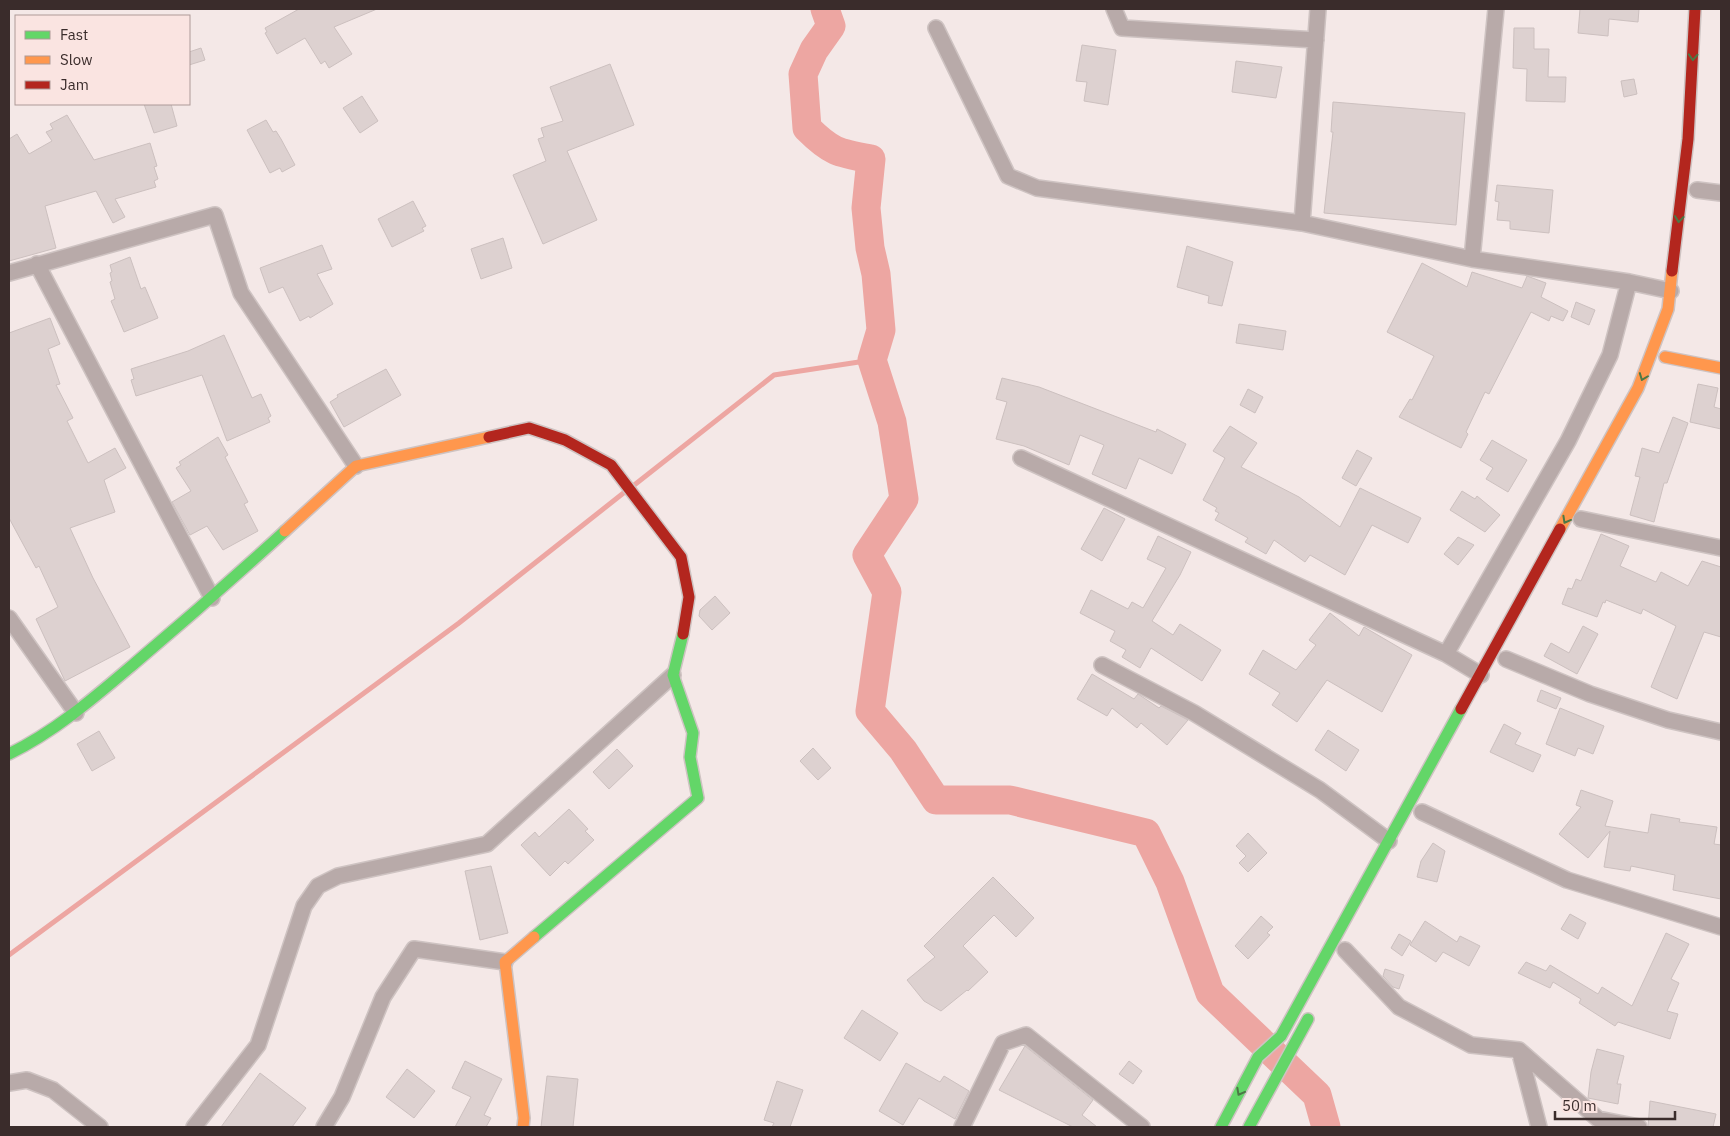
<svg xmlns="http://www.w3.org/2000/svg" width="1730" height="1136" font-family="'IBM Plex Sans',sans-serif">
	<rect width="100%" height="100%" fill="#f4e8e7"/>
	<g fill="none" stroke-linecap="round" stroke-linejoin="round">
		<!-- stream -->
		<path stroke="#eda6a2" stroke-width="5" d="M 633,486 L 774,375 L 872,360
			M 9,955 L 459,623 L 626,491"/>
		<!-- river -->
		<path stroke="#eda6a2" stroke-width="29" d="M 825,9 L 831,26 L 814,50 L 803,74 L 807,128 C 831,152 838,153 871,159 L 866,208 L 870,248 L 876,274 L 881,330 L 872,360 L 892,422 L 904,499 L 867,555 L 887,592 L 870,711 L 903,750 L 936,800 L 1010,800 L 1146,833 L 1170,882 L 1210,993 L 1317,1095 L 1326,1127"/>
	</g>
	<!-- building -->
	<path fill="#ddd1d0" stroke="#ccc0bf" d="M 299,9 L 377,9 L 334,27 L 352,54 L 329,68 L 325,61 L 321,64 L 305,38 L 277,54 L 265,33 L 267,32 L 265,28 Z
		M 1580,9 L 1639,9 L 1638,22 L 1609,19 L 1608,36 L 1578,33 Z
		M 1514,28 L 1534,28 L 1534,49 L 1549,49 L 1548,77 L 1566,77 L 1565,102 L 1526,101 L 1527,69 L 1513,68 Z
		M 1082,45 L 1116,50 L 1108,105 L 1084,101 L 1087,82 L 1076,81 Z
		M 201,48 L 205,60 L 189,65 L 189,52 Z
		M 1236,61 L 1282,67 L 1276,98 L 1232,92 Z
		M 610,64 L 634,125 L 567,151 L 597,220 L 543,244 L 513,175 L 546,161 L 538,139 L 544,137 L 541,128 L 563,121 L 550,87 Z
		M 1634,79 L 1637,94 L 1624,97 L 1621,81 Z
		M 362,96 L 378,121 L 360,133 L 343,108 Z
		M 1333,102 L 1465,113 L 1456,225 L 1324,213 L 1333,132 L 1331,132 Z
		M 144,104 L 171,104 L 177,126 L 154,133 Z
		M 67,115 L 94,160 L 150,143 L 157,166 L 154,167 L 158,179 L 154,181 L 156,187 L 115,199 L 125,217 L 113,223 L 96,191 L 45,206 L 56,248 L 9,261 L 9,139 L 17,134 L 29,154 L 52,141 L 46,132 L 53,129 L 50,124 Z
		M 266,120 L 273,132 L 276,131 L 281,139 L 295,165 L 282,172 L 280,168 L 270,173 L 247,130 Z
		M 1497,185 L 1553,190 L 1549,233 L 1510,229 L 1510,221 L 1497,220 L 1499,202 L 1495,201 Z
		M 413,201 L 426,226 L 422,228 L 424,231 L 392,247 L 378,219 Z
		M 503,238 L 512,268 L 481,279 L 471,249 Z
		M 322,245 L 332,269 L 317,274 L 333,304 L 310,318 L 309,316 L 300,321 L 283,287 L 269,293 L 260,268 Z
		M 1187,246 L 1233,262 L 1222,306 L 1208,303 L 1209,296 L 1177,287 Z
		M 130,257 L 141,289 L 145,287 L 158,318 L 124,332 L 111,301 L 115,299 L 110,282 L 112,281 L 110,273 L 112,272 L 110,265 Z
		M 1422,263 L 1467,287 L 1472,272 L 1522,288 L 1527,276 L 1546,283 L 1541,297 L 1568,311 L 1563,321 L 1551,316 L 1549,321 L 1531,312 L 1489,394 L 1485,392 L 1466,432 L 1468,434 L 1461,448 L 1399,417 L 1410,399 L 1412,400 L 1434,356 L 1387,332 Z
		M 1576,302 L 1595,310 L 1589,325 L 1571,317 Z
		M 50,318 L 60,344 L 48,349 L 60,384 L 56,385 L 73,418 L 67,421 L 88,463 L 115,448 L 126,468 L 104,480 L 115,512 L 70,528 L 93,578 L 130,647 L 65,681 L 36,619 L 58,607 L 39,566 L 36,568 L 9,518 L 9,333 Z
		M 1239,324 L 1286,331 L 1283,350 L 1236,343 Z
		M 224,335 L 252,398 L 261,394 L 271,416 L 268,418 L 270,422 L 227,441 L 202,375 L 136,396 L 131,380 L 134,379 L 131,369 L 188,351 Z
		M 386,369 L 401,395 L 344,427 L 330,402 L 338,397 L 337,395 Z
		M 1002,378 L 1039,387 L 1156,432 L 1157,429 L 1186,444 L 1172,474 L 1139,458 L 1126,489 L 1092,474 L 1104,445 L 1080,435 L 1069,465 L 1024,446 L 996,439 L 1007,402 L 996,399 Z
		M 1698,384 L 1718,388 L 1714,407 L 1721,409 L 1721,429 L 1690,422 Z
		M 1248,389 L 1263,397 L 1255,413 L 1240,405 Z
		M 1673,417 L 1688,423 L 1667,483 L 1664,483 L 1654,522 L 1630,515 L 1640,477 L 1635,476 L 1642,448 L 1659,453 Z
		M 1230,426 L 1257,443 L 1241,467 L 1299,497 L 1340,527 L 1360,488 L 1421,518 L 1408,543 L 1372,525 L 1345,575 L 1310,555 L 1305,562 L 1274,540 L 1266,554 L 1245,542 L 1248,538 L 1215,520 L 1219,513 L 1215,511 L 1217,508 L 1203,500 L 1225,458 L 1213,451 Z
		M 218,437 L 228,455 L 225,457 L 248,502 L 244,504 L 258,531 L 223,550 L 207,526 L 190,535 L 172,502 L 191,491 L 176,468 L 181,465 L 179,462 Z
		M 1492,440 L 1527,460 L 1508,492 L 1486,479 L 1493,468 L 1480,460 Z
		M 1357,450 L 1372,458 L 1356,486 L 1342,478 Z
		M 1462,491 L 1475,499 L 1477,496 L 1500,515 L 1485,532 L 1450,510 Z
		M 1104,508 L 1125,519 L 1102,561 L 1081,549 Z
		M 1601,534 L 1629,546 L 1620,566 L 1656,582 L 1661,572 L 1688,586 L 1702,561 L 1721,567 L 1721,637 L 1704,632 L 1677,699 L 1651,687 L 1676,626 L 1643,609 L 1641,614 L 1606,600 L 1605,603 L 1603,602 L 1597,617 L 1562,604 L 1568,588 L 1572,589 L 1576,579 L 1581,581 Z
		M 1158,536 L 1191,552 L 1180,575 L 1152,621 L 1173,635 L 1180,624 L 1221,650 L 1202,681 L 1151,648 L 1140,668 L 1122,657 L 1126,650 L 1110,641 L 1115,631 L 1080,613 L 1091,590 L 1128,609 L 1132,602 L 1143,608 L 1166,568 L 1147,559 Z
		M 1458,537 L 1474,545 L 1458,565 L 1444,554 Z
		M 715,596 L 730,613 L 712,630 L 699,616 L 700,610 Z
		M 1330,613 L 1359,636 L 1364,627 L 1412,655 L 1382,712 L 1327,680 L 1297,722 L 1272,705 L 1280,693 L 1249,674 L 1263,650 L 1296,670 L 1316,645 L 1309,640 Z
		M 1583,626 L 1598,634 L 1577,674 L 1544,656 L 1551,643 L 1569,653 Z
		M 1092,674 L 1134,699 L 1138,694 L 1159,708 L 1161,706 L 1188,720 L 1167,745 L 1141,723 L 1137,728 L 1112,708 L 1107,716 L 1077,699 Z
		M 1541,690 L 1561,698 L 1556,709 L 1537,701 Z
		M 1560,708 L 1604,726 L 1593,754 L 1578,748 L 1575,756 L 1546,744 Z
		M 1504,724 L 1521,733 L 1515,744 L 1541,755 L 1533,772 L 1490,752 Z
		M 1328,730 L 1359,750 L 1346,771 L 1315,750 Z
		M 99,731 L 115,758 L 92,771 L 77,744 Z
		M 813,748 L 831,768 L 818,780 L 800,761 Z
		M 617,749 L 633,766 L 609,789 L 593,772 Z
		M 1581,790 L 1613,801 L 1605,826 L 1648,833 L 1651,814 L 1680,819 L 1679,822 L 1717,827 L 1714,844 L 1721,845 L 1721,899 L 1673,890 L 1675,875 L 1631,866 L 1630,871 L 1604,867 L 1610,831 L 1588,858 L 1559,834 L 1581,807 L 1576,805 Z
		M 569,809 L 588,829 L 585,831 L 594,840 L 568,864 L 565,861 L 550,876 L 521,845 L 535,832 L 539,837 Z
		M 1248,833 L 1267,853 L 1248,872 L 1239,863 L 1246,856 L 1236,846 Z
		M 1433,843 L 1445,851 L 1437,882 L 1417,877 L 1421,861 Z
		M 491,866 L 508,933 L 480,940 L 465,871 Z
		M 993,877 L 1034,918 L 1016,937 L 994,915 L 963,946 L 988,972 L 968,991 L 967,990 L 941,1011 L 924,1001 L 907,980 L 935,957 L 924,946 Z
		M 1570,914 L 1586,923 L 1578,939 L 1561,929 Z
		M 1261,916 L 1273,927 L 1267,933 L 1270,935 L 1248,959 L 1235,946 Z
		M 1425,921 L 1457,942 L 1460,936 L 1480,946 L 1469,966 L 1443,952 L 1436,962 L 1410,945 Z
		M 1666,933 L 1689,944 L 1671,979 L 1679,983 L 1667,1011 L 1678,1014 L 1670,1039 L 1618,1022 L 1615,1026 L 1579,1003 L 1581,999 L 1553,982 L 1550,988 L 1518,973 L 1526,962 L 1546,971 L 1550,965 L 1598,994 L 1602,987 L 1632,1006 Z
		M 1399,934 L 1411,941 L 1402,956 L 1391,948 Z
		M 1385,969 L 1404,975 L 1399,989 L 1393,987 L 1383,976 Z
		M 862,1010 L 898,1033 L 880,1061 L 844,1038 Z
		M 1025,1046 L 1093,1100 L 1082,1115 L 1097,1127 L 1073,1127 L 999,1090 Z
		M 1597,1049 L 1624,1056 L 1617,1084 L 1621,1084 L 1618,1104 L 1588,1098 L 1591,1072 Z
		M 465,1061 L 502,1079 L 484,1115 L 491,1118 L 486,1127 L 455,1127 L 471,1097 L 452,1088 Z
		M 1129,1061 L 1142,1071 L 1133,1084 L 1119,1074 Z
		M 906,1063 L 940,1082 L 944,1076 L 969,1091 L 955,1119 L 919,1098 L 903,1125 L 879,1111 Z
		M 407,1069 L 435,1091 L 414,1118 L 386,1097 Z
		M 260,1073 L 306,1108 L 292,1127 L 221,1127 Z
		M 547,1076 L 578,1079 L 573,1127 L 541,1127 Z
		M 777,1081 L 803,1090 L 790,1127 L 772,1127 L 774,1123 L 764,1120 Z
		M 1650,1101 L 1716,1114 L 1713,1127 L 1648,1127 Z"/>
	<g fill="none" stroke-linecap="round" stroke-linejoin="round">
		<!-- street casing -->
		<g stroke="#cec3c2" stroke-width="18">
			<path id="street" d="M 1114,9 L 1122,28 L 1316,40
				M 936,28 L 1008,176 L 1037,188 L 1302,223 L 1472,259 L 1629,282 L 1671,291
				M 1697,190 L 1721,193
				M 1302,223 L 1318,9
				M 1472,259 L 1496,9
				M 37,264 L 212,598
				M 9,273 L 215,215 L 241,293 L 356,466
				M 1021,458 L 1446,654 L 1481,675
				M 1581,519 L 1721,548
				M 9,618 L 76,713
				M 1446,654 L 1568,441 L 1610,355 L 1629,282
				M 1506,659 L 1590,694 L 1668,720 L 1721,732
				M 1102,665 L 1194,713 L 1320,790 L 1389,841
				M 1422,812 L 1567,880 L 1721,927
				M 1345,950 L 1399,1007 L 1471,1045 L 1519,1050 L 1598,1119 L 1639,1127
				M 1519,1050 L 1539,1127
				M 9,1083 L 27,1080 L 53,1090 L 100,1127
				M 194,1127 L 258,1045 L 304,906 L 318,886 L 338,876 L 487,844 L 673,675
				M 324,1127 L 342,1097 L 383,997 L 414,949 L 505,962
				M 962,1127 L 1003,1043 L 1026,1035 L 1142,1127"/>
		</g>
		<!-- fast casing -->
		<g stroke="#cec3c2" stroke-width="14">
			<path id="fast" d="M 9,754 C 56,731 95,697 135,663 C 186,620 236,576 285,531
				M 534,937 L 698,798 L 690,757 L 693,733 L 673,675 L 683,634
				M 1221,1127 L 1258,1057 L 1281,1036 L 1461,709
				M 1249,1127 L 1308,1019"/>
		</g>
		<!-- slow casing -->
		<g stroke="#cec3c2" stroke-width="14">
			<path id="slow" d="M 1665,357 L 1721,368
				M 1560,529 L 1638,388 L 1668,309 L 1672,271
				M 285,531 L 356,466 L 489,437
				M 523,1127 L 524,1118 L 505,962 L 534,937"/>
		</g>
		<!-- jam casing -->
		<g stroke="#cec3c2" stroke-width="14">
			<path id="jam" d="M 1672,271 L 1688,139 L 1695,9
				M 489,437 L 529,428 L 565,440 L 611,465 L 681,557 L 689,597 L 683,634
				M 1461,709 L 1560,529"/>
		</g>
		<!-- street -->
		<use href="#street" stroke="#b8aaa9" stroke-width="15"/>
		<!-- fast -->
		<use href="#fast" stroke="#63d668" stroke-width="11"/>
		<!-- slow -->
		<use href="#slow" stroke="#ff974d" stroke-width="11"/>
		<!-- jam -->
		<use href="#jam" stroke="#b3261e" stroke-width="11"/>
	</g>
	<!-- one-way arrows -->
	<defs><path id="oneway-chevron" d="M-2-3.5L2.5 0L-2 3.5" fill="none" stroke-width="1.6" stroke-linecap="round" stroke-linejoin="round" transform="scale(1.25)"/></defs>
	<g stroke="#4c7846">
		<use href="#oneway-chevron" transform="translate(1693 57) rotate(93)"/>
		<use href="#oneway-chevron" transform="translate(1679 219) rotate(96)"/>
		<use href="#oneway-chevron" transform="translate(1643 377) rotate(111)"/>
		<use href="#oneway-chevron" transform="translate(1566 520) rotate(119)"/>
		<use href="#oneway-chevron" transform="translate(1240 1092) rotate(118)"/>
	</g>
	<!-- border -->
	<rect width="1730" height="1136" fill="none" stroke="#3a2c2b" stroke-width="20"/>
	<!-- legend -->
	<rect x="15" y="15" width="175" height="90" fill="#fae4e1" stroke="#ad9a98"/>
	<rect x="25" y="31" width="25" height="8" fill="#63d668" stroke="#ad9a98"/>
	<text x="60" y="40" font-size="15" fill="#3a2c2b">Fast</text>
	<rect x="25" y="56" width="25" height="8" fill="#ff974d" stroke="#ad9a98"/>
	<text x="60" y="65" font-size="15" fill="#3a2c2b">Slow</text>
	<rect x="25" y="81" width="25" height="8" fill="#b3261e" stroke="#ad9a98"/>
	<text x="60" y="90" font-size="15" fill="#3a2c2b">Jam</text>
	<!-- scale -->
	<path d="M1555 1111v8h120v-8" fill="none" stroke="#3a2c2b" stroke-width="2.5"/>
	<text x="1562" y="1111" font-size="15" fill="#3a2c2b" stroke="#fae4e1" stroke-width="4" paint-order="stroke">50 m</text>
</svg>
